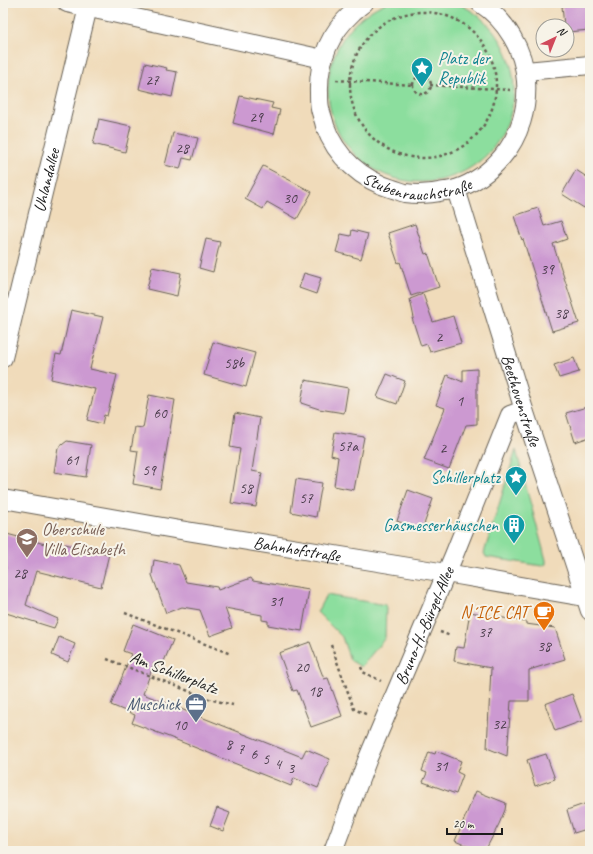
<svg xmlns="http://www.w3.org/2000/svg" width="593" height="854" font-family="Caveat,sans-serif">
	<rect width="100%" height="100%" fill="#f7f3e8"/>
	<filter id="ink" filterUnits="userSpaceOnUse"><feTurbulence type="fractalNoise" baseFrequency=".025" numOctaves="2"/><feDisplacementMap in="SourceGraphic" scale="8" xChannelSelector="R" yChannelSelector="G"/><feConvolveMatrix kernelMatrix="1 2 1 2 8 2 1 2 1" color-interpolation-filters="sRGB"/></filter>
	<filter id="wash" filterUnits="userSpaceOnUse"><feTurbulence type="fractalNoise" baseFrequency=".012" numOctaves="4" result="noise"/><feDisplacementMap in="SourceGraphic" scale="16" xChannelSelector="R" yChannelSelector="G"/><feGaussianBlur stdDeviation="0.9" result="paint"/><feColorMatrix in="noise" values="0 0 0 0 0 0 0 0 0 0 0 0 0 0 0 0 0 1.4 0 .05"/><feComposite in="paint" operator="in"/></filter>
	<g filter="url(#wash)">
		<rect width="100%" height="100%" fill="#f0dbba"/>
		<!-- green -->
		<path fill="#8cde9e" stroke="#547d5d" d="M328 89a93 93 0 1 1 186 0a93 93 0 1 1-186 0Z
			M 516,450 L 546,560 L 546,564 L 542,566 L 486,557 L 484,553 Z
			M 326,595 L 386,605 L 385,638 L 361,667 L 350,660 L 342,637 L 317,612 Z"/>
		<g id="blocks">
			<!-- building -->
			<path fill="#cc99d1" d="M 590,3 L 590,30 L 567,32 L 567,26 L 564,26 L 562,6 Z
				M 145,63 L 167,68 L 166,70 L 177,72 L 172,97 L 139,89 Z
				M 240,96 L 273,103 L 271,108 L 280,110 L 274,134 L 233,123 Z
				M 99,119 L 131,126 L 125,152 L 93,144 Z
				M 173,133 L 198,138 L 192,160 L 183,158 L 180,169 L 165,165 Z
				M 263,166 L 312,192 L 297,219 L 267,202 L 263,209 L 245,199 Z
				M 576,170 L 590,179 L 590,200 L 584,208 L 562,194 Z
				M 538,208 L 544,226 L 561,221 L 567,239 L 553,244 L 579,323 L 552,331 L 523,239 L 522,240 L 514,216 Z
				M 415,224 L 425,254 L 428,253 L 439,287 L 411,296 L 400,262 L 398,263 L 388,233 Z
				M 352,230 L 368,234 L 361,259 L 336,252 L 341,234 L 351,236 Z
				M 206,239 L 220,242 L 213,272 L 199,268 Z
				M 152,267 L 181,273 L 177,296 L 147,289 Z
				M 304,273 L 321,278 L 316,294 L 299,288 Z
				M 423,294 L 433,322 L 453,316 L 461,343 L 430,352 L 427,344 L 421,346 L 412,318 L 414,318 L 410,299 Z
				M 71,310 L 103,317 L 90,369 L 117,375 L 107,416 L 104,415 L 102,424 L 87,420 L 95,389 L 51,379 L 56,354 L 61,355 Z
				M 213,342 L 255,353 L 246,387 L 204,375 Z
				M 574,358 L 579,372 L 559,378 L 554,365 Z
				M 477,369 L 477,424 L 466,425 L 449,469 L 424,460 L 445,408 L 436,405 L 447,375 L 463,382 L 463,370 Z
				M 387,374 L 405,381 L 397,404 L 377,397 Z
				M 305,380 L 348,388 L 344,413 L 319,409 L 301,403 Z
				M 149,395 L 175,400 L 160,489 L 133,484 L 138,451 L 131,450 L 135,427 L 143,428 Z
				M 590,406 L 590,437 L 575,442 L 566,413 Z
				M 235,413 L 260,418 L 252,471 L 262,473 L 256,507 L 231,503 L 240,449 L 230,447 Z
				M 335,432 L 364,437 L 354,490 L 334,486 L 338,457 L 331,455 Z
				M 67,441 L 91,445 L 86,477 L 54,472 L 58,448 Z
				M 296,479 L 322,483 L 316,517 L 291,512 Z
				M 408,490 L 433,499 L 422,530 L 397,521 Z
				M 3,533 L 64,549 L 65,544 L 109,554 L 101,587 L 36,571 L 26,605 L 58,619 L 54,628 L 3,612 L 3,580 L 6,567 L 3,566 Z
				M 154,560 L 179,565 L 186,582 L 217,587 L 218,590 L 251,578 L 253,581 L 309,590 L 302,631 L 268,625 L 268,621 L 262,620 L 262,615 L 225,608 L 232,628 L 210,636 L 200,610 L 182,607 L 166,613 L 152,575 Z
				M 470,612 L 526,622 L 526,624 L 555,628 L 565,659 L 529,670 L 529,701 L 511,701 L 507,756 L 487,748 L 491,668 L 454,661 L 456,647 L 464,648 Z
				M 133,624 L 173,640 L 162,666 L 154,663 L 143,694 L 302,757 L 306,749 L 330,759 L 318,788 L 294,778 L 291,786 L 169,737 L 132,723 L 135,715 L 111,705 L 131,654 L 123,651 Z
				M 59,637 L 75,644 L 68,662 L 52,655 Z
				M 310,642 L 324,679 L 328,678 L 342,716 L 311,727 L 297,690 L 293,691 L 279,653 Z
				M 572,694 L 582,721 L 555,731 L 545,704 Z
				M 436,751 L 461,761 L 457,772 L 463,775 L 456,794 L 423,782 L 427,773 L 422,771 L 429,752 L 435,754 Z
				M 546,754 L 555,779 L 535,786 L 527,760 Z
				M 476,791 L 506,803 L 505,810 L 499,824 L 485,851 L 479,851 L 455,841 Z
				M 590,802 L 590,828 L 574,833 L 567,810 Z
				M 217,808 L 230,813 L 223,831 L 210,826 Z"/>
		</g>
	</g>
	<g filter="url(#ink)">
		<use href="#blocks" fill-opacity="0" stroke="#665f53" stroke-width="1"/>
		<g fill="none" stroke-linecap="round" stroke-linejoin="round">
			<!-- street casing -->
			<g stroke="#665f53" stroke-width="20">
				<g id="street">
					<path d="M 67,3 L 323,59"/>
					<path id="s1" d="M 364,3 C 360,6 356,9 353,12 C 329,34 318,62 319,93 C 319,98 319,104 320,108 C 321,114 324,120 325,126 C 336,157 362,180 393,189 C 397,190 401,192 405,193 C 418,195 431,194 444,191 C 448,191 452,190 456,189 C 474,183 490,171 502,157 C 520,136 528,108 526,81 C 524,50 506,20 480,3"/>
					<path d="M 526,71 L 590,65"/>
					<path id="s2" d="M 456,189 L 524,410 L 590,611"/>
					<path id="s3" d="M 3,358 L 89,3"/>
					<path id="s4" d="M 3,499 L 174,529 L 446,573 L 590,598"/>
					<path id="s5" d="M 333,851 L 368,758 L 454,555 L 510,415 L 524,410"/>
				</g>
			</g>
			<!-- path -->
			<path stroke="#665f53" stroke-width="2.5" stroke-dasharray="3 3" stroke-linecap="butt" d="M350 85a73 73 0 1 1 146 0a73 73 0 1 1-146 0Z
				M413 85a9 9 0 1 1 18 0a9 9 0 1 1-18 0Z
				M 336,80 L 413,85
				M 430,85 L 510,90
				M 125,613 L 231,654
				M 440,632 L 451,636
				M 331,645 L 354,709 L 368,715
				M 107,659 L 209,699 L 233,705
				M 361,667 L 363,672 L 381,681"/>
			<!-- street -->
			<use href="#street" stroke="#fff" stroke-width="18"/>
		</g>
	</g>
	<!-- icons -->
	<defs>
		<g id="sight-pin" transform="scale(1.15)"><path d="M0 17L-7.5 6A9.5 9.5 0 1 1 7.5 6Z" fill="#0f9aa8" stroke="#f7f3e8"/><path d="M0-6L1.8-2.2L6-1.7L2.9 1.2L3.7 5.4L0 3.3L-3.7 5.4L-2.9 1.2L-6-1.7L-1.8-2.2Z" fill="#fff"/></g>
		<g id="building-pin" transform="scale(1.15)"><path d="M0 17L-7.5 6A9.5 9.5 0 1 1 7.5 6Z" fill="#0f9aa8" stroke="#f7f3e8"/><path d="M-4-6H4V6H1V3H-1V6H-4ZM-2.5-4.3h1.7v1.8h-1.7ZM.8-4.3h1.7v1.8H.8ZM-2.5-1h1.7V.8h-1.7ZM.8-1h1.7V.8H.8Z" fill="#fff"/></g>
		<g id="school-pin" transform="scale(1.15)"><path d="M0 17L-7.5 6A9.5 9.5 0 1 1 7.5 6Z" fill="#8d6e63" stroke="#f7f3e8"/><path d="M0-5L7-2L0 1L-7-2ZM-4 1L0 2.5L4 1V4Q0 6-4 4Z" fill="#fff"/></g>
		<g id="cafe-pin" transform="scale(1.15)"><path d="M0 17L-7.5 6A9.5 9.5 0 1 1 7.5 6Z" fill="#e8710a" stroke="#f7f3e8"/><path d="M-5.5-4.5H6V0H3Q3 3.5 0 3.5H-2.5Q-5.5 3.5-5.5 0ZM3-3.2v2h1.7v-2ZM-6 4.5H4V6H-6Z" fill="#fff"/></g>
		<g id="office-pin" transform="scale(1.15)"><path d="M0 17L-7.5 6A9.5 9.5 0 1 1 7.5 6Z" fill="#5c6f8a" stroke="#f7f3e8"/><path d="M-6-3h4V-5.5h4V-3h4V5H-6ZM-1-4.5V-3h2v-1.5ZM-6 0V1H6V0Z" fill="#fff"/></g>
	</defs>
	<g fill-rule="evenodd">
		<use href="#sight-pin" x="422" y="68"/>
		<use href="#sight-pin" x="516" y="477"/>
		<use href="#building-pin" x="514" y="525"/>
		<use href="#school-pin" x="27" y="539"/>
		<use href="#cafe-pin" x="544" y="612"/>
		<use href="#office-pin" x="196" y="704"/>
	</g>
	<g text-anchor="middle" stroke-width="4" stroke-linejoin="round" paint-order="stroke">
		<!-- number labels -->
		<g font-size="15" fill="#483b49">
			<text x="152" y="85">27</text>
			<text x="256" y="122">29</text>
			<text x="182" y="153">28</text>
			<text x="290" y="203">30</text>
			<text x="547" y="274">39</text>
			<text x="561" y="318">38</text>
			<text x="439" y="342">2</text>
			<text x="234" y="368">58b</text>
			<text x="460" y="406">1</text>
			<text x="160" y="418">60</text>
			<text x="348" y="451">57a</text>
			<text x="443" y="453">2</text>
			<text x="72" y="465">61</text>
			<text x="149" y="475">59</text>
			<text x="246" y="493">58</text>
			<text x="306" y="503">57</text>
			<text x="20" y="578">28</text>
			<text x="276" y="606">31</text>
			<text x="485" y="637">37</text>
			<text x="544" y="651">38</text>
			<text x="302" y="672">20</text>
			<text x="315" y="696">18</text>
			<text x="499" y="729">32</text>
			<text x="180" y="730">10</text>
			<text x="229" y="749">8</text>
			<text x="241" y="754">7</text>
			<text x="254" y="759">6</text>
			<text x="266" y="764">5</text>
			<text x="278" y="769">4</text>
			<text x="441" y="771">31</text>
			<text x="291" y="773">3</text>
		</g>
		<!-- culture labels -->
		<g font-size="17" fill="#0d838f" stroke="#f7f3e8" text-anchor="end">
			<text x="438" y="64" text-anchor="start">Platz der<tspan x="438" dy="20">Republik</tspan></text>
			<text x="500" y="483">Schillerplatz</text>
			<text x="498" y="531">Gasmesserhäuschen</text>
		</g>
		<!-- street labels -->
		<g font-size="17" fill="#1c1c1c" stroke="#f7f3e8">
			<text dy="6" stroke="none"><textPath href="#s1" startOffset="259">Stubenrauchstraße</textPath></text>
			<text dy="6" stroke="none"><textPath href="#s3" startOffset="183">Uhlandallee</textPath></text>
			<text dy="6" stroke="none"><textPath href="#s2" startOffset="221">Beethovenstraße</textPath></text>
			<text dy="6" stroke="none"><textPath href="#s4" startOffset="298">Bahnhofstraße</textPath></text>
			<text dy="6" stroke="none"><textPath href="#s5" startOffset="243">Bruno-H.-Bürgel-Allee</textPath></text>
			<text transform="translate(174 672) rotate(21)" y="6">Am Schillerplatz</text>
		</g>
		<!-- education labels -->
		<g font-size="17" fill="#785e54" stroke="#f7f3e8" text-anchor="start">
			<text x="42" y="535">Oberschule<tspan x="42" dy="20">Villa Elisabeth</tspan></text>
		</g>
		<!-- food labels -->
		<g font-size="17" fill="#c56008" stroke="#f7f3e8" text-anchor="end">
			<text x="528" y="618">N´ICE CAT</text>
		</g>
		<!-- service labels -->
		<g font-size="17" fill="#4e5e75" stroke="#f7f3e8" text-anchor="end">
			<text x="180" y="710">Muschick</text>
		</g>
	</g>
	<!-- margin -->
	<rect width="593" height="854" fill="none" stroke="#f7f3e8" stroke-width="16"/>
	<!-- north arrow -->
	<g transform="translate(555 38) rotate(43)"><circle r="19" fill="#f7f3e8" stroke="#9f9d96"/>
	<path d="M0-3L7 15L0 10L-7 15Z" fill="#d1495b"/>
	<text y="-6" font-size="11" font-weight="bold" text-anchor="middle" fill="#1c1c1c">N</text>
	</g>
	<!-- scale -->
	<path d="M447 828v6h55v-6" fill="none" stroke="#1c1c1c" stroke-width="2"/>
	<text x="453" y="828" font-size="12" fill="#1c1c1c" stroke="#f7f3e8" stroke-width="3" paint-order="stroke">20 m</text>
</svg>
